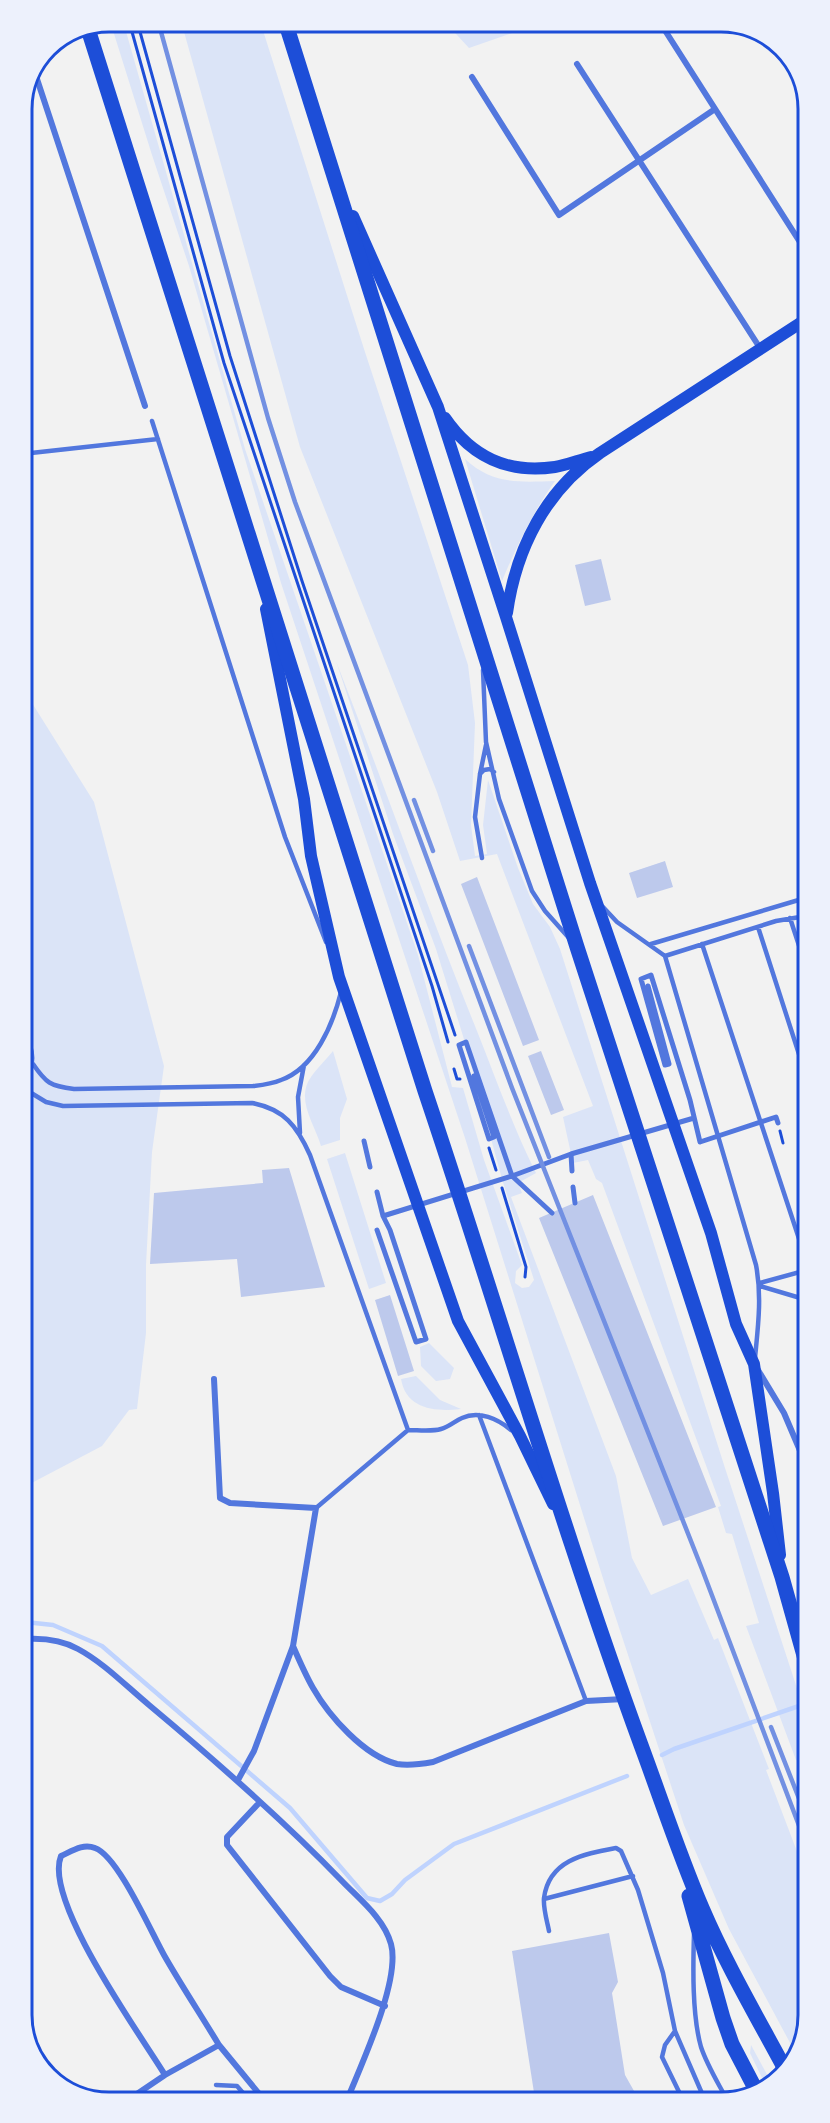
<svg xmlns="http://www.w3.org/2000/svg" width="830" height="2123" font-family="'Work Sans',sans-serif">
	<rect width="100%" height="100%" fill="#f2f2f2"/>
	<!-- green -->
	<path fill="#dbe4f7" d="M 110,21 L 123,21 L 245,449 L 418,955 L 452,1087 L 463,1088 L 484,1160 L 522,1265 L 516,1271 L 515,1283 L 522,1288 L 529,1287 L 534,1280 L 502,1179 L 463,1036 L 436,949 L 393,834 L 336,661 C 384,784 427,908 477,1031 C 496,1079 513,1127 536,1173 L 518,1183 L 522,1193 L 511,1197 L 616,1476 L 632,1558 L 651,1595 L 688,1579 L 714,1640 L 718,1638 L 769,1769 L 766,1770 L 809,1883 L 809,2015 L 796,2054 L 729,1929 L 684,1825 L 606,1588 L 465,1138 L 281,583 L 189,266 L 152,155 Z
		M 181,21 L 260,21 L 364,349 L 468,665 L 475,723 L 471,825 L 475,856 L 487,854 L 483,825 L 488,780 L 518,868 L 533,904 L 550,927 L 560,949 L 725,1468 L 808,1722 L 808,1776 L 802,1761 L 796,1760 L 746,1626 L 759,1623 L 732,1534 L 726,1533 L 718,1507 L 721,1506 L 602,1183 L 596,1179 L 588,1160 L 573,1163 L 563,1117 L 593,1106 L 497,854 L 460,861 L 437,792 L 300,447 Z
		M 444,21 L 547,21 L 469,48 Z
		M 465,459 C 493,485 520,482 555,481 C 533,512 517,545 502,581 Z
		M 22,687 L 94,802 L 164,1066 L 152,1152 L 146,1265 L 146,1333 L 137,1409 L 129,1410 L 102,1446 L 24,1487 Z
		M 333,1051 L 347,1099 L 340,1118 L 340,1140 L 321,1146 C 315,1125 295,1099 311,1077 C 317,1068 326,1060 333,1051 Z
		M 345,1153 L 386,1283 L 369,1289 L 327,1159 Z
		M 429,1343 L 454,1368 L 450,1379 L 436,1381 L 421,1366 L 420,1347 Z
		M 416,1376 L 440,1400 L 461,1409 C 435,1412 406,1409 401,1379 Z
		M 751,2045 L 771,2082 L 766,2086 L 750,2053 Z"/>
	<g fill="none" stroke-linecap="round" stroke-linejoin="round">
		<!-- stream -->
		<path stroke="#bfd3fe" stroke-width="4.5" d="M 25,1622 L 53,1625 L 102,1646 L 290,1808 L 367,1898 L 380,1901 L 392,1894 L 405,1880 L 454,1844 L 627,1776
			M 662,1755 L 674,1749 L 799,1706"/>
	</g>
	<!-- building -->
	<path fill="#bdc9ec" d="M 601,559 L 611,600 L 585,606 L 575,565 Z
		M 665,861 L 673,887 L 637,898 L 629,873 Z
		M 477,877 L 539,1040 L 523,1046 L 461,884 Z
		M 541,1051 L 564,1110 L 551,1115 L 528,1056 Z
		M 289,1168 L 325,1287 L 241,1297 L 237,1259 L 150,1264 L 154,1193 L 263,1183 L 262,1170 Z
		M 593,1195 L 716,1507 L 663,1526 L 539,1218 Z
		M 390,1295 L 414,1371 L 398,1376 L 375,1300 Z
		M 609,1933 L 618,1982 L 612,1993 L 625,2075 L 638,2098 L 535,2099 L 512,1951 Z"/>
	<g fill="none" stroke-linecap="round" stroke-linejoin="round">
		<!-- path -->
		<path stroke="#1d4ed8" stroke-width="3" d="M 129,21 L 224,363 L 432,986 L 448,1042
			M 137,21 L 230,356 L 302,581 L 455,1035
			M 454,1069 L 457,1079 L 460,1079
			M 780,1131 L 783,1143
			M 489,1148 L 496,1170
			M 502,1188 L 526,1267 L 525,1277"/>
		<!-- service -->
		<path stroke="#5277de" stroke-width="4.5" d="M 152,421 L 285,837 L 326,942
			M 22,454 L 158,439
			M 483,670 L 486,742 L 499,799 L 532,891 L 545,911 L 569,938
			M 480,774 L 484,770 L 490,769 L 494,772
			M 482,858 L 475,817 L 480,774 L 486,745
			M 603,907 L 617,922 L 665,956 L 756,1265 C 762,1296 758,1327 755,1358
			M 790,918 L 807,970
			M 758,927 L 807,1079
			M 651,944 L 802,899 L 806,899
			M 702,944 L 807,1263
			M 665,956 L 776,921 L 806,916
			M 23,1032 C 35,1049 35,1067 23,1084
			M 33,1064 C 46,1083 50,1086 74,1089 L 253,1086 C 263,1085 272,1084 281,1080 C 315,1068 333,1024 341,992
			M 23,1088 L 46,1102 L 63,1106 L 252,1103 C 284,1109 297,1126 310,1155 L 408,1430
			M 300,1133 L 298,1097 L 304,1065
			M 760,1283 L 807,1270
			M 760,1286 L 807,1300
			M 479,1415 L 586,1701
			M 316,1508 L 408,1430 C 418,1430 431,1432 441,1429 C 449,1427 455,1421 462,1418 C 479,1410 498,1419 511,1430
			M 544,1899 L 633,1876
			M 549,1931 C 547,1921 543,1908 544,1898 C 549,1860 584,1854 616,1848 L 621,1851 L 638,1890 L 663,1973 L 675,2031 L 704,2098
			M 694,1934 C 693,1967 692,2015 701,2047 C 707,2065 717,2081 726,2098
			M 675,2031 L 665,2045 L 662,2057 L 682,2098
			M 216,2085 L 237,2086 L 250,2101"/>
		<!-- pedestrian -->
		<path stroke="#5277de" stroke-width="5" d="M 648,986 L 669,1064 L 665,1065
			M 665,1065 L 641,979 L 651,975 L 690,1100 L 700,1142 L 776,1117 L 778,1123
			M 474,1076 L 494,1137 L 489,1139 L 459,1045 L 466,1042 L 512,1176 L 552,1213
			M 364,1141 L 370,1167
			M 571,1154 L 572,1171
			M 573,1187 L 575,1203
			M 383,1216 L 512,1176 L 571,1154 L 694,1118
			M 377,1230 L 416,1342 L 426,1339 L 390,1230 L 383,1216 L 377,1192"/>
		<!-- minor -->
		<path stroke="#5277de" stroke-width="6" d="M 659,21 L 805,250
			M 577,64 L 760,348
			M 35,73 L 145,406
			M 472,77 L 559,215 L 715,109
			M 758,1370 L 784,1413 L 804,1460 L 808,1465
			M 214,1379 L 220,1498 L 230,1503 L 316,1508 L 293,1646 L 254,1751 L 238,1780
			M 25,1639 C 42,1638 62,1640 78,1649 C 104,1663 126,1686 149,1705 C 216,1761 281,1818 341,1880 C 359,1899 384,1918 391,1944 C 401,1980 361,2065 347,2100
			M 293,1646 C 299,1660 305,1674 313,1688 C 329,1716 364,1756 397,1764 C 409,1766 422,1764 433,1762 L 586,1701 L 624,1699
			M 260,1802 L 227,1837 L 227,1845 L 330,1976 L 341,1987 L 385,2006
			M 165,2075 C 140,2034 43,1900 61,1856 C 72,1851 83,1843 95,1848 C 118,1856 151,1932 164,1955 C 181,1985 201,2015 219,2045
			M 125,2102 L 165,2075 L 219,2045 L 265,2101"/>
		<!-- secondary -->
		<path stroke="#1d4ed8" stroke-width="12" d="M 353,216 L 438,407 L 506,617 L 590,883 L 711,1233 L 736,1324 L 754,1364 L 773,1493 L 780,1555
			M 445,418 C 472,457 507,474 555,467 C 567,465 579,460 591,457
			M 266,609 L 304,799 L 311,856 L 339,977 L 458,1321 L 520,1436 L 553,1504
			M 507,613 C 516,548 546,490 600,453 L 805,320"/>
		<!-- trunk -->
		<path stroke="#1d4ed8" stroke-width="15" d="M 285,21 L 577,947 L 782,1577 L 808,1670
			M 88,29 L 425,1091 C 498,1308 562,1529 641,1745 C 661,1799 679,1854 702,1908 C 726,1964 757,2017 786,2071
			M 689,1896 L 723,2018 L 732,2044 L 757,2092"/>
		<!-- rail -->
		<path stroke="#7290e2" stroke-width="4.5" d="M 158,21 L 268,418 L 295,502 L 512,1088 L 702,1569 L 809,1852
			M 414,800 L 433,851
			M 469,946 L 549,1157
			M 771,1727 L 809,1824"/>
	</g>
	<!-- crop -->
	<path d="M0 0H830V2123H0ZM109 32H721A77 77 0 0 1 798 109V2015A77 77 0 0 1 721 2092H109A77 77 0 0 1 32 2015V109A77 77 0 0 1 109 32Z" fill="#edf1fc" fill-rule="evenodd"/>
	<path fill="none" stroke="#1d4ed8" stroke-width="3" d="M109 32H721A77 77 0 0 1 798 109V2015A77 77 0 0 1 721 2092H109A77 77 0 0 1 32 2015V109A77 77 0 0 1 109 32Z"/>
</svg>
